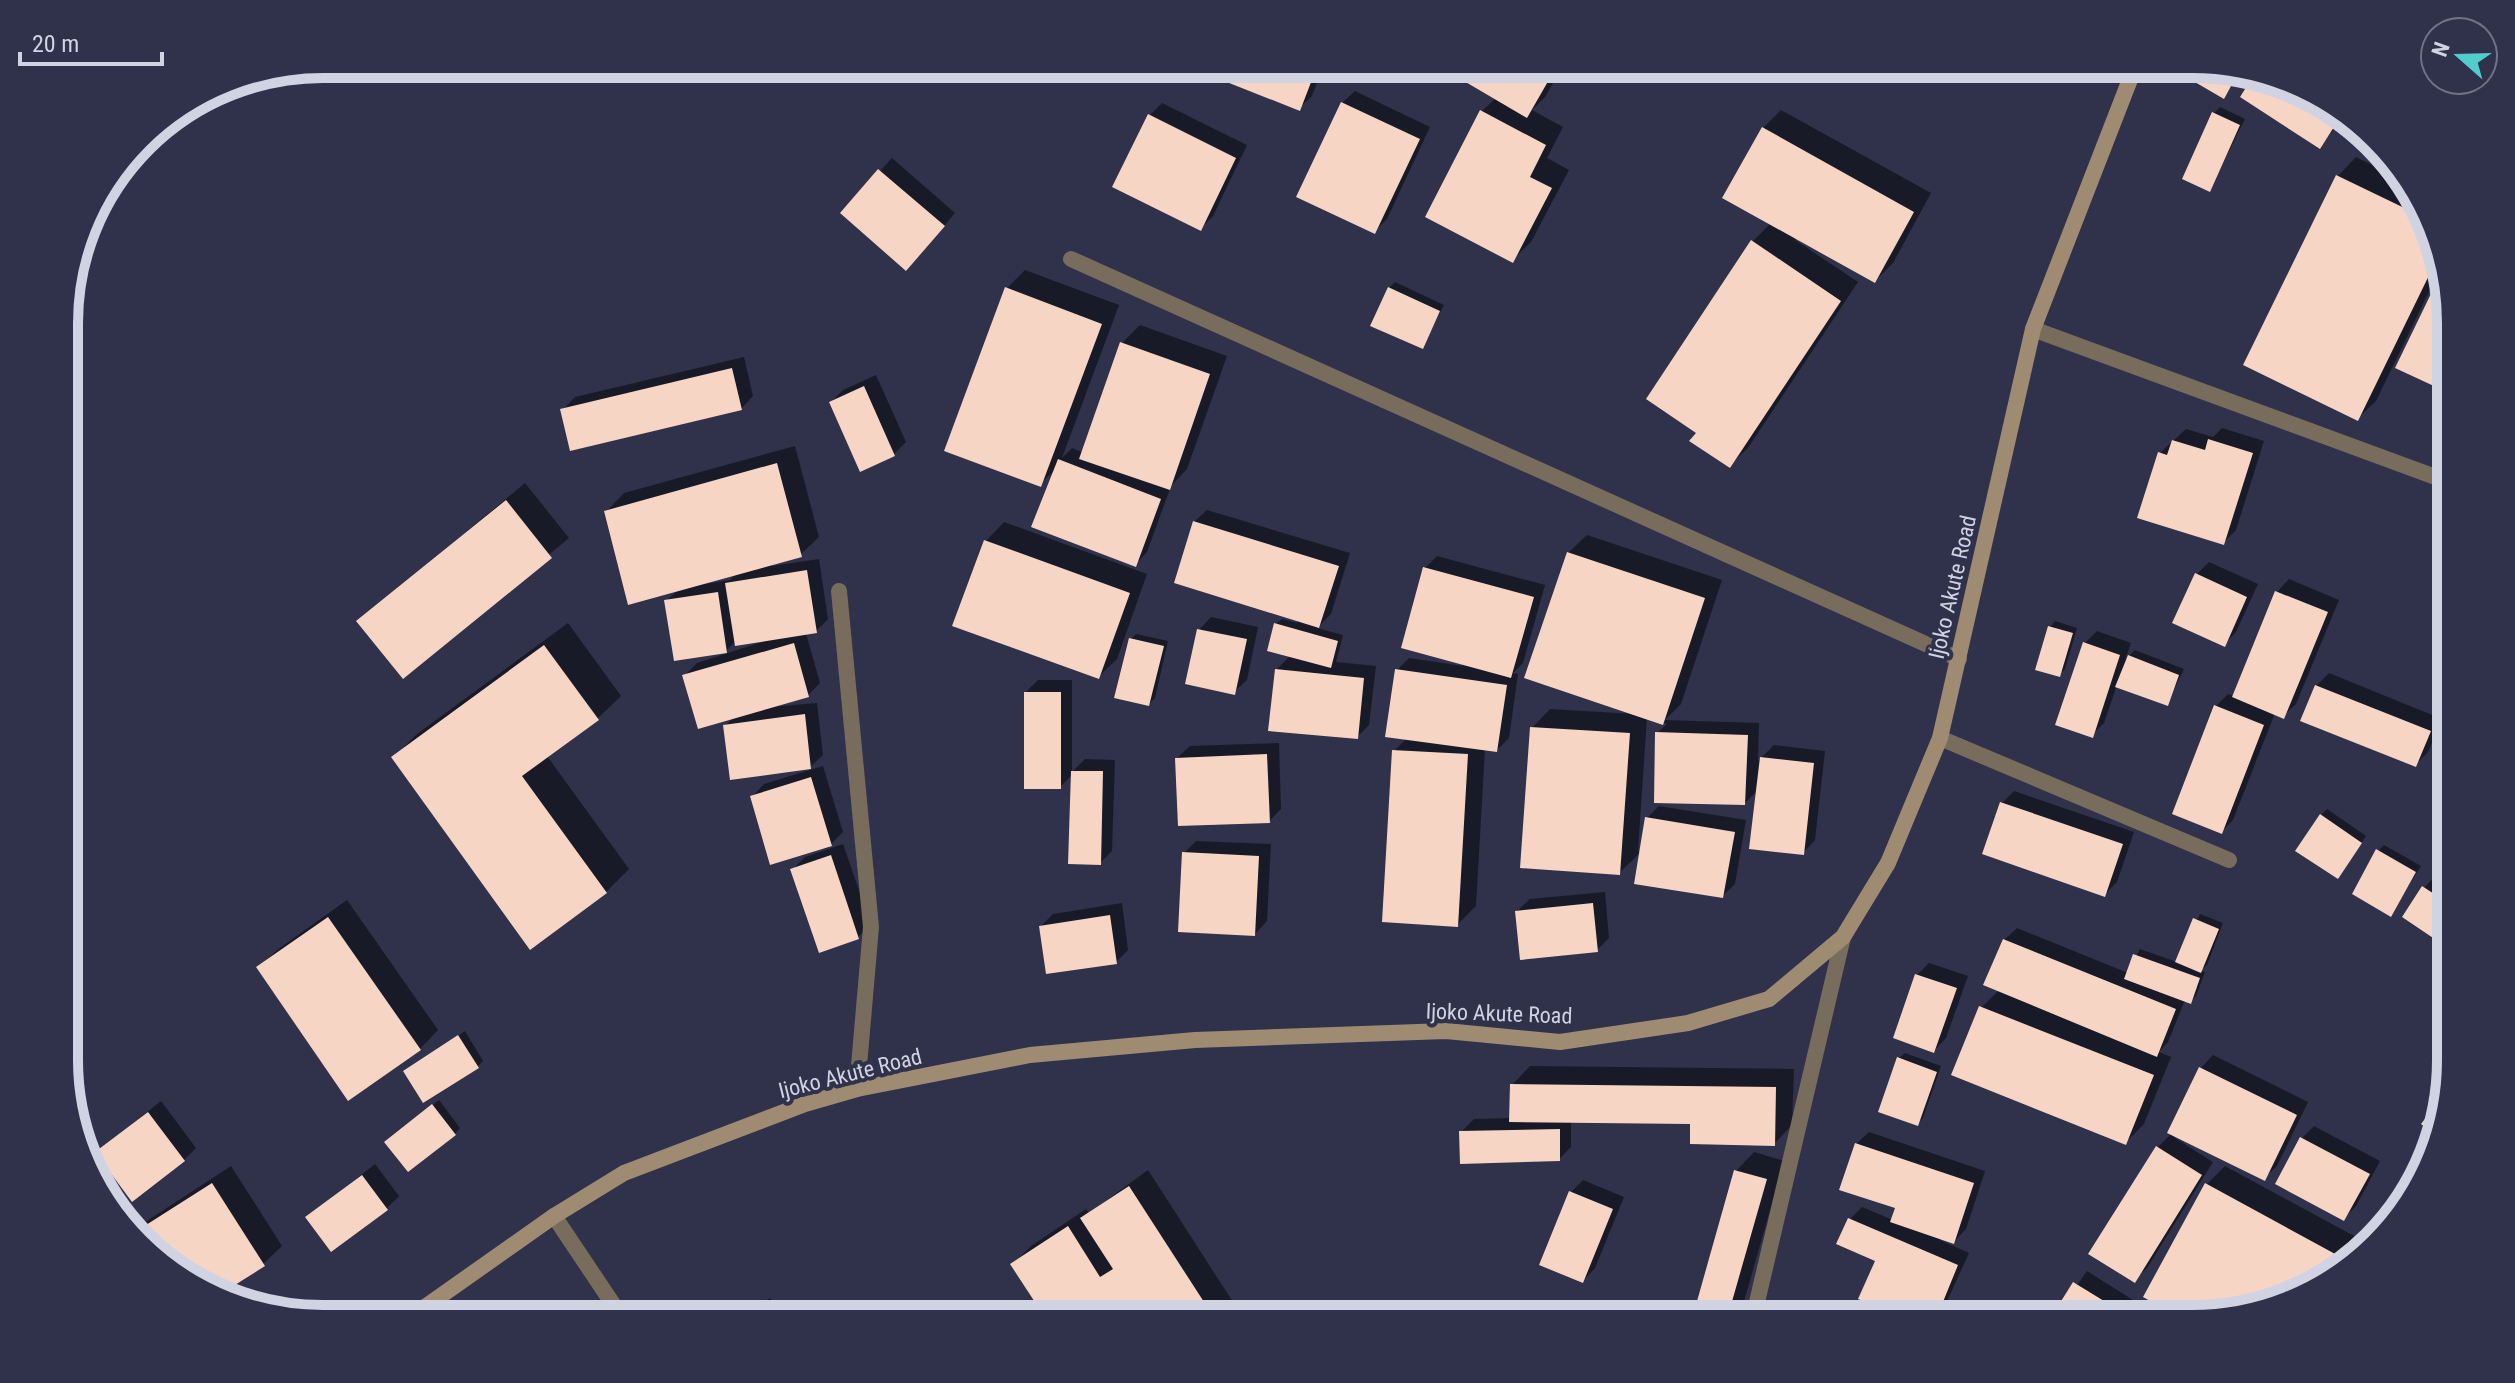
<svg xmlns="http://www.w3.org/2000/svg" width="2515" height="1383" font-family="'Roboto Condensed',sans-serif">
	<rect width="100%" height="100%" fill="#30314a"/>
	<!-- shadow -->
	<path fill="#0007" fill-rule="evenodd" d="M 1204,64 L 1324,64 L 1312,96 L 1299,108 L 1202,70 Z
		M 1439,64 L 1564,64 L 1545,97 L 1532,110 L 1563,127 L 1547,158 L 1569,170 L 1531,242 L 1512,260 L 1482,111 L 1496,98 Z
		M 2197,65 L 2241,75 L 2223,96 L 2190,77 Z
		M 1355,91 L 1430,127 L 1387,219 L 1375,231 L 1342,103 Z
		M 2307,91 L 2341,121 L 2320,146 Z
		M 1162,103 L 1247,145 L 1213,216 L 1201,228 L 1150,115 Z
		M 2220,107 L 2245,119 L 2210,189 L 2214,113 Z
		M 1781,110 L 1931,193 L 1893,263 L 1875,281 L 1797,237 L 1795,240 L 1858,282 L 1748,448 L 1729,466 L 1699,432 L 1752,242 L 1771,223 L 1763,128 Z
		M 2356,157 L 2409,183 L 2442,272 L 2439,271 L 2376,401 L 2357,419 L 2246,364 L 2338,176 Z
		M 892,158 L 955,213 L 919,256 L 842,213 Z
		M 1025,270 L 1119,305 L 1062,458 L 1072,448 L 1084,453 L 1122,343 L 1140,325 L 1227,356 L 1187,469 L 1171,486 L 1147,552 L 1135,565 L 1056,469 L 1040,484 L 1007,288 Z
		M 1395,282 L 1444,305 L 1422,347 L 1389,288 Z
		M 744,357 L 753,396 L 741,409 L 563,410 L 575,397 Z
		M 876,375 L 906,442 L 894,454 L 831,402 L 843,390 Z
		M 2222,428 L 2264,441 L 2236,530 L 2223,543 L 2160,453 L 2186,429 L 2213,437 Z
		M 795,446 L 819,537 L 800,555 L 772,563 L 772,566 L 819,559 L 828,619 L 816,631 L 806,633 L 820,683 L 808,695 L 770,707 L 817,703 L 823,755 L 810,767 L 725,726 L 734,717 L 685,675 L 697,663 L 777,637 L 736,641 L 726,651 L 666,601 L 679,589 L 606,512 L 624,493 ZM 738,572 L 730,580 L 705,584 L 705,581 Z
		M 525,483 L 569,538 L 403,676 L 359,621 Z
		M 1207,510 L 1350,553 L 1331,614 L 1317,628 L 1343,635 L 1336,662 L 1376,666 L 1369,725 L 1357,737 L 1276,670 L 1291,655 L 1276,624 L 1282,619 L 1297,623 L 1298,619 L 1194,522 Z
		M 1004,522 L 1147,574 L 1117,659 L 1098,677 L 986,541 Z
		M 1587,535 L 1722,580 L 1681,704 L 1665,720 L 1759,723 L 1758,761 L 1774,745 L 1825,751 L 1815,840 L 1803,853 L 1758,790 L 1745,803 L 1657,733 L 1667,724 L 1647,717 L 1638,851 L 1641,852 L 1619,873 L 1532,728 L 1550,709 L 1634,714 L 1568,553 Z
		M 1437,556 L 1545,585 L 1523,663 L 1513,673 L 1518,674 L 1509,738 L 1497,750 L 1485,749 L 1476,906 L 1457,925 L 1394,751 L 1407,738 L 1397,670 L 1409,658 L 1463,666 L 1425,568 Z
		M 2209,562 L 2258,584 L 2236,632 L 2224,644 L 2197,574 Z
		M 2289,579 L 2339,600 L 2296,704 L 2283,716 L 2275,713 L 2233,820 L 2221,832 L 2216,706 L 2228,694 L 2235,696 L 2277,592 Z
		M 1211,617 L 1258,627 L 1247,680 L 1234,692 L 1199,630 Z
		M 2055,621 L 2077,628 L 2065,669 L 2059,675 L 2050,627 Z
		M 568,623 L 621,696 L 597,719 L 547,756 L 629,869 L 606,892 L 394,757 L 417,734 Z
		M 2097,631 L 2131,643 L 2125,660 L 2135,650 L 2184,669 L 2167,704 L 2117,685 L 2104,723 L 2092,735 L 2085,643 Z
		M 1136,634 L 1168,641 L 1155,698 L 1149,704 L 1131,639 Z
		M 2329,673 L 2442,719 L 2428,752 L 2416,764 L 2316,686 Z
		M 1038,680 L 1072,680 L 1072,772 L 1085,759 L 1115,760 L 1112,851 L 1100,863 L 1073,774 L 1060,787 L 1026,692 Z
		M 1279,743 L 1281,809 L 1269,821 L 1177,758 L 1190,746 Z
		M 823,766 L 843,832 L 826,849 L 752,797 L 764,784 Z
		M 2014,791 L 2134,832 L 2117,882 L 2105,894 L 2002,803 Z
		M 1659,806 L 1746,820 L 1735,884 L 1722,896 L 1647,818 Z
		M 2327,809 L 2366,836 L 2343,871 L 2321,815 Z
		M 1196,841 L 1271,844 L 1267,921 L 1255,934 L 1184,853 Z
		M 843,844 L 871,925 L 858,937 L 793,869 L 805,857 Z
		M 2384,845 L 2421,866 L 2391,914 L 2378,851 Z
		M 2436,875 L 2451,885 L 2451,947 L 2424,888 Z
		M 1605,892 L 1609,938 L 1597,950 L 1517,911 L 1530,899 Z
		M 347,900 L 438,1030 L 420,1049 L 258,968 L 277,950 Z
		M 1122,903 L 1128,950 L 1116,962 L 1041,926 L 1053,914 Z
		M 2200,914 L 2223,923 L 2207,965 L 2200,971 L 2205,972 L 2196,996 L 2190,1002 L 2185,1000 L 2168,1042 L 2159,1052 L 2171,1057 L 2144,1124 L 2126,1142 L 1981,1008 L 1999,990 L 2004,940 L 2017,928 L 2128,973 L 2140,949 L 2177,962 Z
		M 1929,963 L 1968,976 L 1946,1038 L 1934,1051 L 1917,975 Z
		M 465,1031 L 483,1061 L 478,1066 L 406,1071 Z
		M 1905,1053 L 1941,1066 L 1923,1118 L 1917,1124 L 1899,1058 Z
		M 2213,1055 L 2308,1102 L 2277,1166 L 2264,1178 L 2176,1135 L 2175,1138 L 2213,1162 L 2147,1268 L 2134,1280 L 2091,1253 L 2158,1147 L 2172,1133 L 2201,1068 Z
		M 1530,1066 L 1794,1069 L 1792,1125 L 1774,1144 L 1692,1122 L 1571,1121 L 1571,1147 L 1559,1159 L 1461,1132 L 1474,1119 L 1511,1118 L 1512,1085 Z
		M 439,1100 L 460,1128 L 455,1134 L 393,1136 Z
		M 161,1101 L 196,1148 L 184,1160 L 97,1152 Z
		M 2314,1126 L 2380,1161 L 2356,1206 L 2344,1218 L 2302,1138 Z
		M 1869,1132 L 1985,1171 L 1966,1229 L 1954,1242 L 1941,1237 L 1940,1240 L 1969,1253 L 1939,1319 L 1909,1319 L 1878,1260 L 1850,1219 L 1862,1207 L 1893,1220 L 1897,1207 L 1856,1144 Z
		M 2428,1148 L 2424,1175 L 2406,1195 L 2416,1160 Z
		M 1754,1152 L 1784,1161 L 1739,1319 L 1694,1319 L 1736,1171 Z
		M 97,1162 L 131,1215 L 123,1222 L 117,1217 Z
		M 375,1164 L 399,1196 L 387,1208 L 308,1217 Z
		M 231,1166 L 282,1246 L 263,1264 L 208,1292 L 133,1230 Z
		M 2225,1166 L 2365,1242 L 2335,1276 L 2208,1318 L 2185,1318 L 2146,1297 L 2207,1184 Z
		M 1148,1170 L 1244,1319 L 1048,1319 L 1013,1264 L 1031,1246 L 1086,1209 L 1089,1213 Z
		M 1583,1180 L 1624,1197 L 1595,1268 L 1583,1281 L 1570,1193 Z
		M 2087,1271 L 2133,1300 L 2121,1318 L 2053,1319 Z
		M 770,1298 L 785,1319 L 742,1319 Z"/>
	<!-- building -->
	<path fill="#f7d5c4" d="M 1202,64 L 1318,64 L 1300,111 L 1199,71 Z
		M 1435,64 L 1558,64 L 1527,118 Z
		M 2195,65 L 2237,75 L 2224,99 L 2188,78 Z
		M 2252,78 L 2307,91 L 2339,119 L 2320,149 L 2240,97 Z
		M 1341,102 L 1420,139 L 1375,234 L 1296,197 Z
		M 1480,110 L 1546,145 L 1530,177 L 1552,188 L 1513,263 L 1425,217 Z
		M 2212,112 L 2240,125 L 2210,192 L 2182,179 Z
		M 1148,114 L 1236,158 L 1201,231 L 1112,187 Z
		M 1762,127 L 1914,212 L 1875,283 L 1722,198 Z
		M 878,169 L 945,226 L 906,271 L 840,213 Z
		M 2336,175 L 2421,216 L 2437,259 L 2358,421 L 2243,365 Z
		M 1751,240 L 1841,301 L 1730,468 L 1689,441 L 1696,433 L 1646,399 Z
		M 2442,271 L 2449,290 L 2449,393 L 2395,368 Z
		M 1005,287 L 1102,324 L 1041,487 L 944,451 Z
		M 1388,287 L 1440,311 L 1423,349 L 1370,326 Z
		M 1120,342 L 1210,374 L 1170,490 L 1079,459 Z
		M 732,368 L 742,410 L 570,451 L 560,409 Z
		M 864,386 L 895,456 L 860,472 L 829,402 Z
		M 2208,439 L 2253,453 L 2224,545 L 2137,518 L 2158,452 L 2167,455 L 2172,440 L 2205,450 Z
		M 1058,459 L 1161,499 L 1136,567 L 1031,527 Z
		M 777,463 L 802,557 L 628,605 L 604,511 Z
		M 506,500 L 552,558 L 403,679 L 356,621 Z
		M 1193,521 L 1339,566 L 1319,628 L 1174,583 Z
		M 984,540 L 1130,593 L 1099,679 L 952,626 Z
		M 1567,552 L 1705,598 L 1663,725 L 1524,678 Z
		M 1423,567 L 1534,597 L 1511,678 L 1401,648 Z
		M 807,570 L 817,633 L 735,646 L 725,583 Z
		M 2195,573 L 2247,597 L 2225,647 L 2172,623 Z
		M 2275,591 L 2328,612 L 2284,719 L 2232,697 Z
		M 718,592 L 727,653 L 674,661 L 664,600 Z
		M 1274,623 L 1338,641 L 1331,668 L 1267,651 Z
		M 2048,626 L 2073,633 L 2060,677 L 2035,670 Z
		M 1197,629 L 1247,639 L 1235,695 L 1185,684 Z
		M 1129,638 L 1164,646 L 1149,706 L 1114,698 Z
		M 2083,642 L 2120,655 L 2093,738 L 2055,725 Z
		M 794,643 L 809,697 L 698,729 L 682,675 Z
		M 544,645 L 599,720 L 522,776 L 607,893 L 530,950 L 391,757 Z
		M 2128,655 L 2179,675 L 2168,706 L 2115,687 Z
		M 1275,669 L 1364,678 L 1358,739 L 1268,731 Z
		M 1395,669 L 1507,685 L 1497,752 L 1385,737 Z
		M 2315,685 L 2431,731 L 2416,767 L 2300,721 Z
		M 1024,692 L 1061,692 L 1061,789 L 1024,789 Z
		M 2214,705 L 2264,725 L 2222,834 L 2172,814 Z
		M 805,714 L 811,769 L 730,780 L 723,725 Z
		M 1530,727 L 1630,733 L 1620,875 L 1520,868 Z
		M 1655,732 L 1748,735 L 1745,805 L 1654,803 Z
		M 1392,750 L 1468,754 L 1458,927 L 1382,922 Z
		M 1267,754 L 1270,823 L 1178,826 L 1175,758 Z
		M 1760,757 L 1814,763 L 1804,855 L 1749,849 Z
		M 1071,771 L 1103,771 L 1101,865 L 1068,864 Z
		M 811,777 L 832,846 L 770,865 L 750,796 Z
		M 2000,802 L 2123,844 L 2105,897 L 1982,854 Z
		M 2320,814 L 2362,843 L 2338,879 L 2295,851 Z
		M 1645,817 L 1735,832 L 1723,898 L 1634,884 Z
		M 2376,849 L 2416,872 L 2391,917 L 2352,894 Z
		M 1182,852 L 1259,856 L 1255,936 L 1178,932 Z
		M 831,855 L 859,939 L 819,953 L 790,869 Z
		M 2422,886 L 2451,905 L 2451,950 L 2402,917 Z
		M 1593,903 L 1598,952 L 1520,960 L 1515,911 Z
		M 1110,915 L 1117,964 L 1046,974 L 1039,926 Z
		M 328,917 L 421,1050 L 348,1101 L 256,967 Z
		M 2193,918 L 2219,929 L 2201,973 L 2175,962 Z
		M 2003,939 L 2176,1009 L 2157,1057 L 1983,985 Z
		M 2133,954 L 2200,978 L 2191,1004 L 2124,979 Z
		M 1915,974 L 1957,988 L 1934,1053 L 1893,1038 Z
		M 1979,1006 L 2154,1075 L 2126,1145 L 1951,1075 Z
		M 458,1035 L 479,1068 L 423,1103 L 403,1071 Z
		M 1897,1057 L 1937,1072 L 1918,1126 L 1878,1112 Z
		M 2199,1067 L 2297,1115 L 2265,1181 L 2167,1133 Z
		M 1510,1084 L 1776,1087 L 1775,1146 L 1690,1144 L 1690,1124 L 1509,1122 Z
		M 2442,1097 L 2434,1134 L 2421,1124 Z
		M 432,1104 L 456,1135 L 408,1172 L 384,1142 Z
		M 148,1112 L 185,1161 L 132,1202 L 95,1152 Z
		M 1560,1129 L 1560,1161 L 1460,1164 L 1459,1131 Z
		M 2300,1137 L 2370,1174 L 2344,1221 L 2275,1184 Z
		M 1855,1143 L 1974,1183 L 1954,1244 L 1890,1222 L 1895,1208 L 1839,1190 Z
		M 2156,1146 L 2202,1175 L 2135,1283 L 2088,1254 Z
		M 2414,1159 L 2427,1163 L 2424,1175 L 2403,1198 Z
		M 1734,1170 L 1767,1179 L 1727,1319 L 1692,1319 Z
		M 362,1175 L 388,1210 L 331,1252 L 305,1217 Z
		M 212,1183 L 265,1266 L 219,1295 L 208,1292 L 135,1232 Z
		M 2205,1183 L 2348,1261 L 2335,1276 L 2208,1318 L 2181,1318 L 2143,1297 Z
		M 1129,1186 L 1215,1319 L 1046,1319 L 1010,1264 L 1068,1226 L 1100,1277 L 1113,1269 L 1080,1218 Z
		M 1569,1191 L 1613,1209 L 1583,1283 L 1539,1265 Z
		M 111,1198 L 129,1226 L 128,1226 L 117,1217 Z
		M 1848,1218 L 1958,1265 L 1936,1319 L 1904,1319 L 1858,1299 L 1875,1261 L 1836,1244 Z
		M 2073,1282 L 2122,1312 L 2118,1318 L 2050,1319 Z
		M 757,1309 L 764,1319 L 743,1319 Z"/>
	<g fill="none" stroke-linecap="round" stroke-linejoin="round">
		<!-- street -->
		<path stroke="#786c5c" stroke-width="16" d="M 1071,259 L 1959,659
			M 2033,329 L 2449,482
			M 839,591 L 871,927 L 857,1089
			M 1940,738 L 2229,860
			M 554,1216 L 623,1319
			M 1753,1319 L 1843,937"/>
		<!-- secondary -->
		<path stroke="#9e8b72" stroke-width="16" d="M 408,1319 L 554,1216 L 624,1173 L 805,1104 L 857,1089 L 1030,1055 L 1195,1040 L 1446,1031 L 1560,1042 L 1688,1023 L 1769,999 L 1843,937 L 1888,863 L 1940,738 L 2033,329 L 2136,64"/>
	</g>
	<g text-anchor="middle" stroke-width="8" stroke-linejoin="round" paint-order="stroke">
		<!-- street labels -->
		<g font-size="22" fill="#d1d3e3" stroke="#30314a">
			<text transform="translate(1952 587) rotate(-77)" y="8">Ijoko Akute Road</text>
			<text transform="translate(1499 1013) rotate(2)" y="8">Ijoko Akute Road</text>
			<text transform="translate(850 1073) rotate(-14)" y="8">Ijoko Akute Road</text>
		</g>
	</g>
	<!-- crop -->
	<path d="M0 0H2515V1383H0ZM323 78H2192A245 245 0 0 1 2437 323V1060A245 245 0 0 1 2192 1305H323A245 245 0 0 1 78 1060V323A245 245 0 0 1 323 78Z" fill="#30314a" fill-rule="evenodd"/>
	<path fill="none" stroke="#d1d3e3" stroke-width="10" d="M323 78H2192A245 245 0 0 1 2437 323V1060A245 245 0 0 1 2192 1305H323A245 245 0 0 1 78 1060V323A245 245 0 0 1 323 78Z"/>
	<!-- north arrow -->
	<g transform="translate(2459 56) rotate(290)"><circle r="38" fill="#30314a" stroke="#707287" stroke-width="2"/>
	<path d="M0-6L14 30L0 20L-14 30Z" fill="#52cdcc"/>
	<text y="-12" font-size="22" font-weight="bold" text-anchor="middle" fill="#d1d3e3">N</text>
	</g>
	<!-- scale -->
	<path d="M20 52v12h142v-12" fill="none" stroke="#d1d3e3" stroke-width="4"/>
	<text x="32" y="52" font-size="24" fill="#d1d3e3" stroke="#30314a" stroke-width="6" paint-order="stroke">20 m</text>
</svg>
